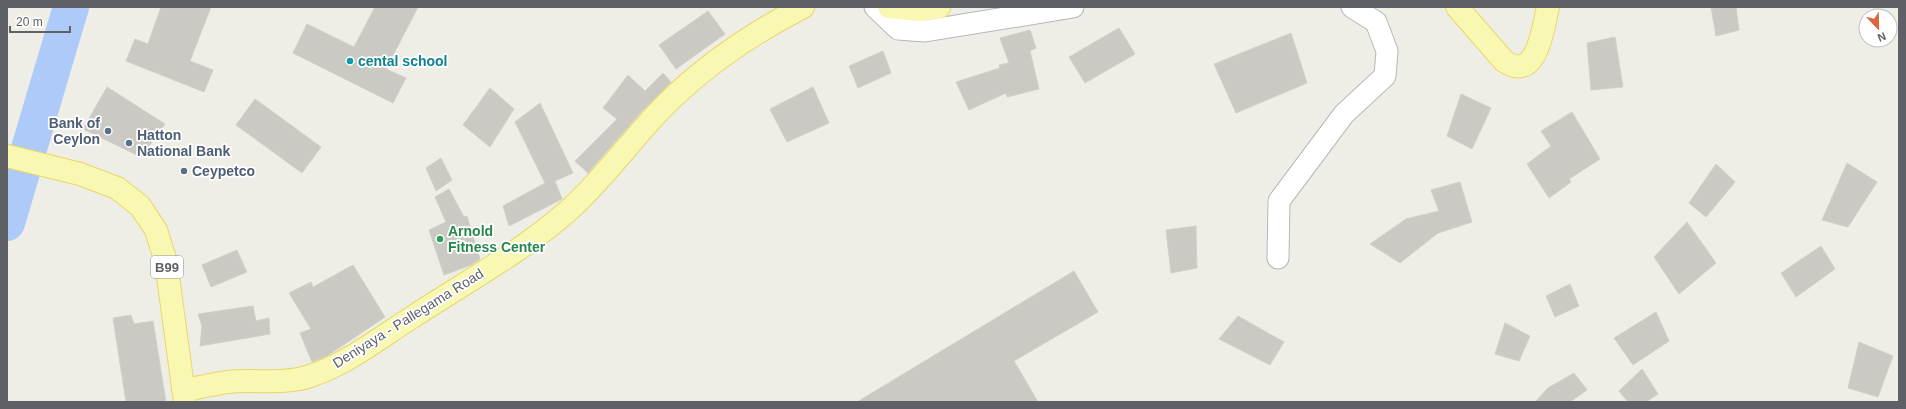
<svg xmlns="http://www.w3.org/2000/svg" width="1906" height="409" font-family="Arial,sans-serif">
	<rect width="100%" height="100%" fill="#efeee6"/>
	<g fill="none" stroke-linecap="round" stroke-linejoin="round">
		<!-- river -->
		<path stroke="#adcaf8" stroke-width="36" d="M 7,223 L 71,7"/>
	</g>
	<!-- building -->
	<path fill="#cac9c3" stroke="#d3d1c5" d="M 161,7 L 211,7 L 190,61 L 213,70 L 204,92 L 126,61 L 135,39 L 148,44 Z
		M 375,7 L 418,7 L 386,69 L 406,78 L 393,103 L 293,53 L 307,24 L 354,47 Z
		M 1711,7 L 1736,7 L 1739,30 L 1716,36 Z
		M 708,11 L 725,34 L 676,69 L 659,45 Z
		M 1119,28 L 1135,54 L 1085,83 L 1069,57 Z
		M 1030,30 L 1036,48 L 1030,51 L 1039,89 L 1007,97 L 1006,93 L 969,110 L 956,82 L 1000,68 L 999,65 L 1009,63 L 1000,38 Z
		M 1291,33 L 1307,83 L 1236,113 L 1214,64 Z
		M 1615,37 L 1623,87 L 1591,90 L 1587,43 Z
		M 883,51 L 891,73 L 858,88 L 849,66 Z
		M 663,73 L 671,82 L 641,112 L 588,173 L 575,161 L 617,119 L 603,108 L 628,75 L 645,91 Z
		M 107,87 L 165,124 L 141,157 L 83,129 Z
		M 813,87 L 829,123 L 787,142 L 770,109 Z
		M 490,88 L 514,109 L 490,147 L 463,125 Z
		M 1461,94 L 1491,108 L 1472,149 L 1447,136 Z
		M 255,99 L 321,147 L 302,173 L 236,125 Z
		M 540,103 L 573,173 L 555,181 L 562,199 L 509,226 L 503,206 L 545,183 L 515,122 Z
		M 1572,112 L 1600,159 L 1569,179 L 1571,182 L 1549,198 L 1527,164 L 1551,146 L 1541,131 Z
		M 441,158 L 452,180 L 436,191 L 426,168 Z
		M 1847,163 L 1877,182 L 1848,227 L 1822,220 Z
		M 1716,164 L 1735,182 L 1706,217 L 1689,203 Z
		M 1460,182 L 1472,222 L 1438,233 L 1400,263 L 1370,244 L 1406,219 L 1439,211 L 1431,190 Z
		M 449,189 L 464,217 L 467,216 L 480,259 L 471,265 L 444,275 L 429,230 L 446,222 L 435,197 Z
		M 1687,222 L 1716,263 L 1679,294 L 1654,257 Z
		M 1196,226 L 1197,268 L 1171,273 L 1166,230 Z
		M 1821,246 L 1835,269 L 1796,297 L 1781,273 Z
		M 237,250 L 247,272 L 211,287 L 202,265 Z
		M 353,265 L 385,317 L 327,356 L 312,362 L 300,333 L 311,329 L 289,293 L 311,282 L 313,287 Z
		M 1074,271 L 1098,312 L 1014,361 L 1038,402 L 857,402 Z
		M 1570,284 L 1579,306 L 1555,317 L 1546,296 Z
		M 253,306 L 256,321 L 269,318 L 270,334 L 200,346 L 202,326 L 198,314 Z
		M 1656,312 L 1669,341 L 1633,365 L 1614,338 Z
		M 131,315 L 134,324 L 153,321 L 166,402 L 126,402 L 113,318 Z
		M 1238,316 L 1284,342 L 1270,365 L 1219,339 Z
		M 1505,323 L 1530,336 L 1519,361 L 1495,354 Z
		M 1859,342 L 1893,356 L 1878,397 L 1848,388 Z
		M 1642,369 L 1658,394 L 1646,402 L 1628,402 L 1619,391 Z
		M 1574,373 L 1587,390 L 1570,402 L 1535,402 L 1548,388 Z"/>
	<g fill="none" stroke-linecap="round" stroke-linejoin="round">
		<!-- minor casing -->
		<g stroke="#b6b7bc" stroke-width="23">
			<path id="minor" d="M 875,7 L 898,29 L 925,31 L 1073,7
				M 1278,258 L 1279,201 L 1344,114 L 1385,76 L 1387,51 L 1376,22 L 1352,7"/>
		</g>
		<!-- major casing -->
		<g stroke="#e6d868" stroke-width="24">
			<path id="major" d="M 889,7 L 919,10 L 939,7
				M 1457,7 L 1504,61 C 1537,84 1543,28 1548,7
				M 7,156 L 80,174 L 117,188 L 140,206 L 156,230 L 166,262 L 185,402
				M 183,390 C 198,388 213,384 228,382 C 255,379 283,385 310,376 C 347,364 381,337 414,316 C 466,282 523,251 569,210 C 599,183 623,151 650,121 C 694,72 745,37 803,7"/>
		</g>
		<!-- minor -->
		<use href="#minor" stroke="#fff" stroke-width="21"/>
		<!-- major -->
		<use href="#major" stroke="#f8f8b2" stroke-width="22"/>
	</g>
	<!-- markers -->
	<circle fill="#0f9aa8" stroke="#fff" stroke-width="1.5" cx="350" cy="61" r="4"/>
	<g fill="#5c6f8a" stroke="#fff" stroke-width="1.5">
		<circle cx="108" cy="131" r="4"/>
		<circle cx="129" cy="143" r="4"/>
		<circle cx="184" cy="171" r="4"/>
	</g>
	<circle fill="#2e9e5b" stroke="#fff" stroke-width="1.5" cx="440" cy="239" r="4"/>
	<g text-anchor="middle" stroke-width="3.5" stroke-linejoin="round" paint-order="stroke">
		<!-- shield labels -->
		<rect fill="#fff" stroke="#8e9093" stroke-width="1" x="151" y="256" width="32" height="22" rx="3"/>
		<g font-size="13" font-weight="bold" fill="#5e6065">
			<text x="167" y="272">B99</text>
		</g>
		<!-- culture labels -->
		<g font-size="14" font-weight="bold" fill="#0d838f" stroke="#fff" text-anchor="start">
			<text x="358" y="66">cental school</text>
		</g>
		<!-- service labels -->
		<g font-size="14" font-weight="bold" fill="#4e5e75" stroke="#fff" text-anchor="start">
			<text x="100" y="128" text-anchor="end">Bank of<tspan x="100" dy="16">Ceylon</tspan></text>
			<text x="137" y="140">Hatton<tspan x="137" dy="16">National Bank</tspan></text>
			<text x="192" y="176">Ceypetco</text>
		</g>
		<!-- leisure labels -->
		<g font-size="14" font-weight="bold" fill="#27864d" stroke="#fff" text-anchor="start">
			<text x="448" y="236">Arnold<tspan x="448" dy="16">Fitness Center</tspan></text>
		</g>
		<!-- street labels -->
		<g font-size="14" fill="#5e6065" stroke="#fff">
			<text transform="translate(408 318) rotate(-32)" y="5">Deniyaya - Pallegama Road</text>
		</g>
	</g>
	<!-- border -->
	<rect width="1906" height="409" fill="none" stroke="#5e6065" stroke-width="16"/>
	<!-- north arrow -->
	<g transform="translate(1878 28) rotate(158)"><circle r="19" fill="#ffffff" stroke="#bfbfc1"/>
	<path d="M0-3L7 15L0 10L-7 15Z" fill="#db6740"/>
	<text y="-6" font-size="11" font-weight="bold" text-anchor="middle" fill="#5e6065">N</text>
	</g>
	<!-- scale -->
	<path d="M10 26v6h60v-6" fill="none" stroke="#5e6065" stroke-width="2"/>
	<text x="16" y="26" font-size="12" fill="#5e6065" stroke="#ffffff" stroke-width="3" paint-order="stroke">20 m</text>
</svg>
